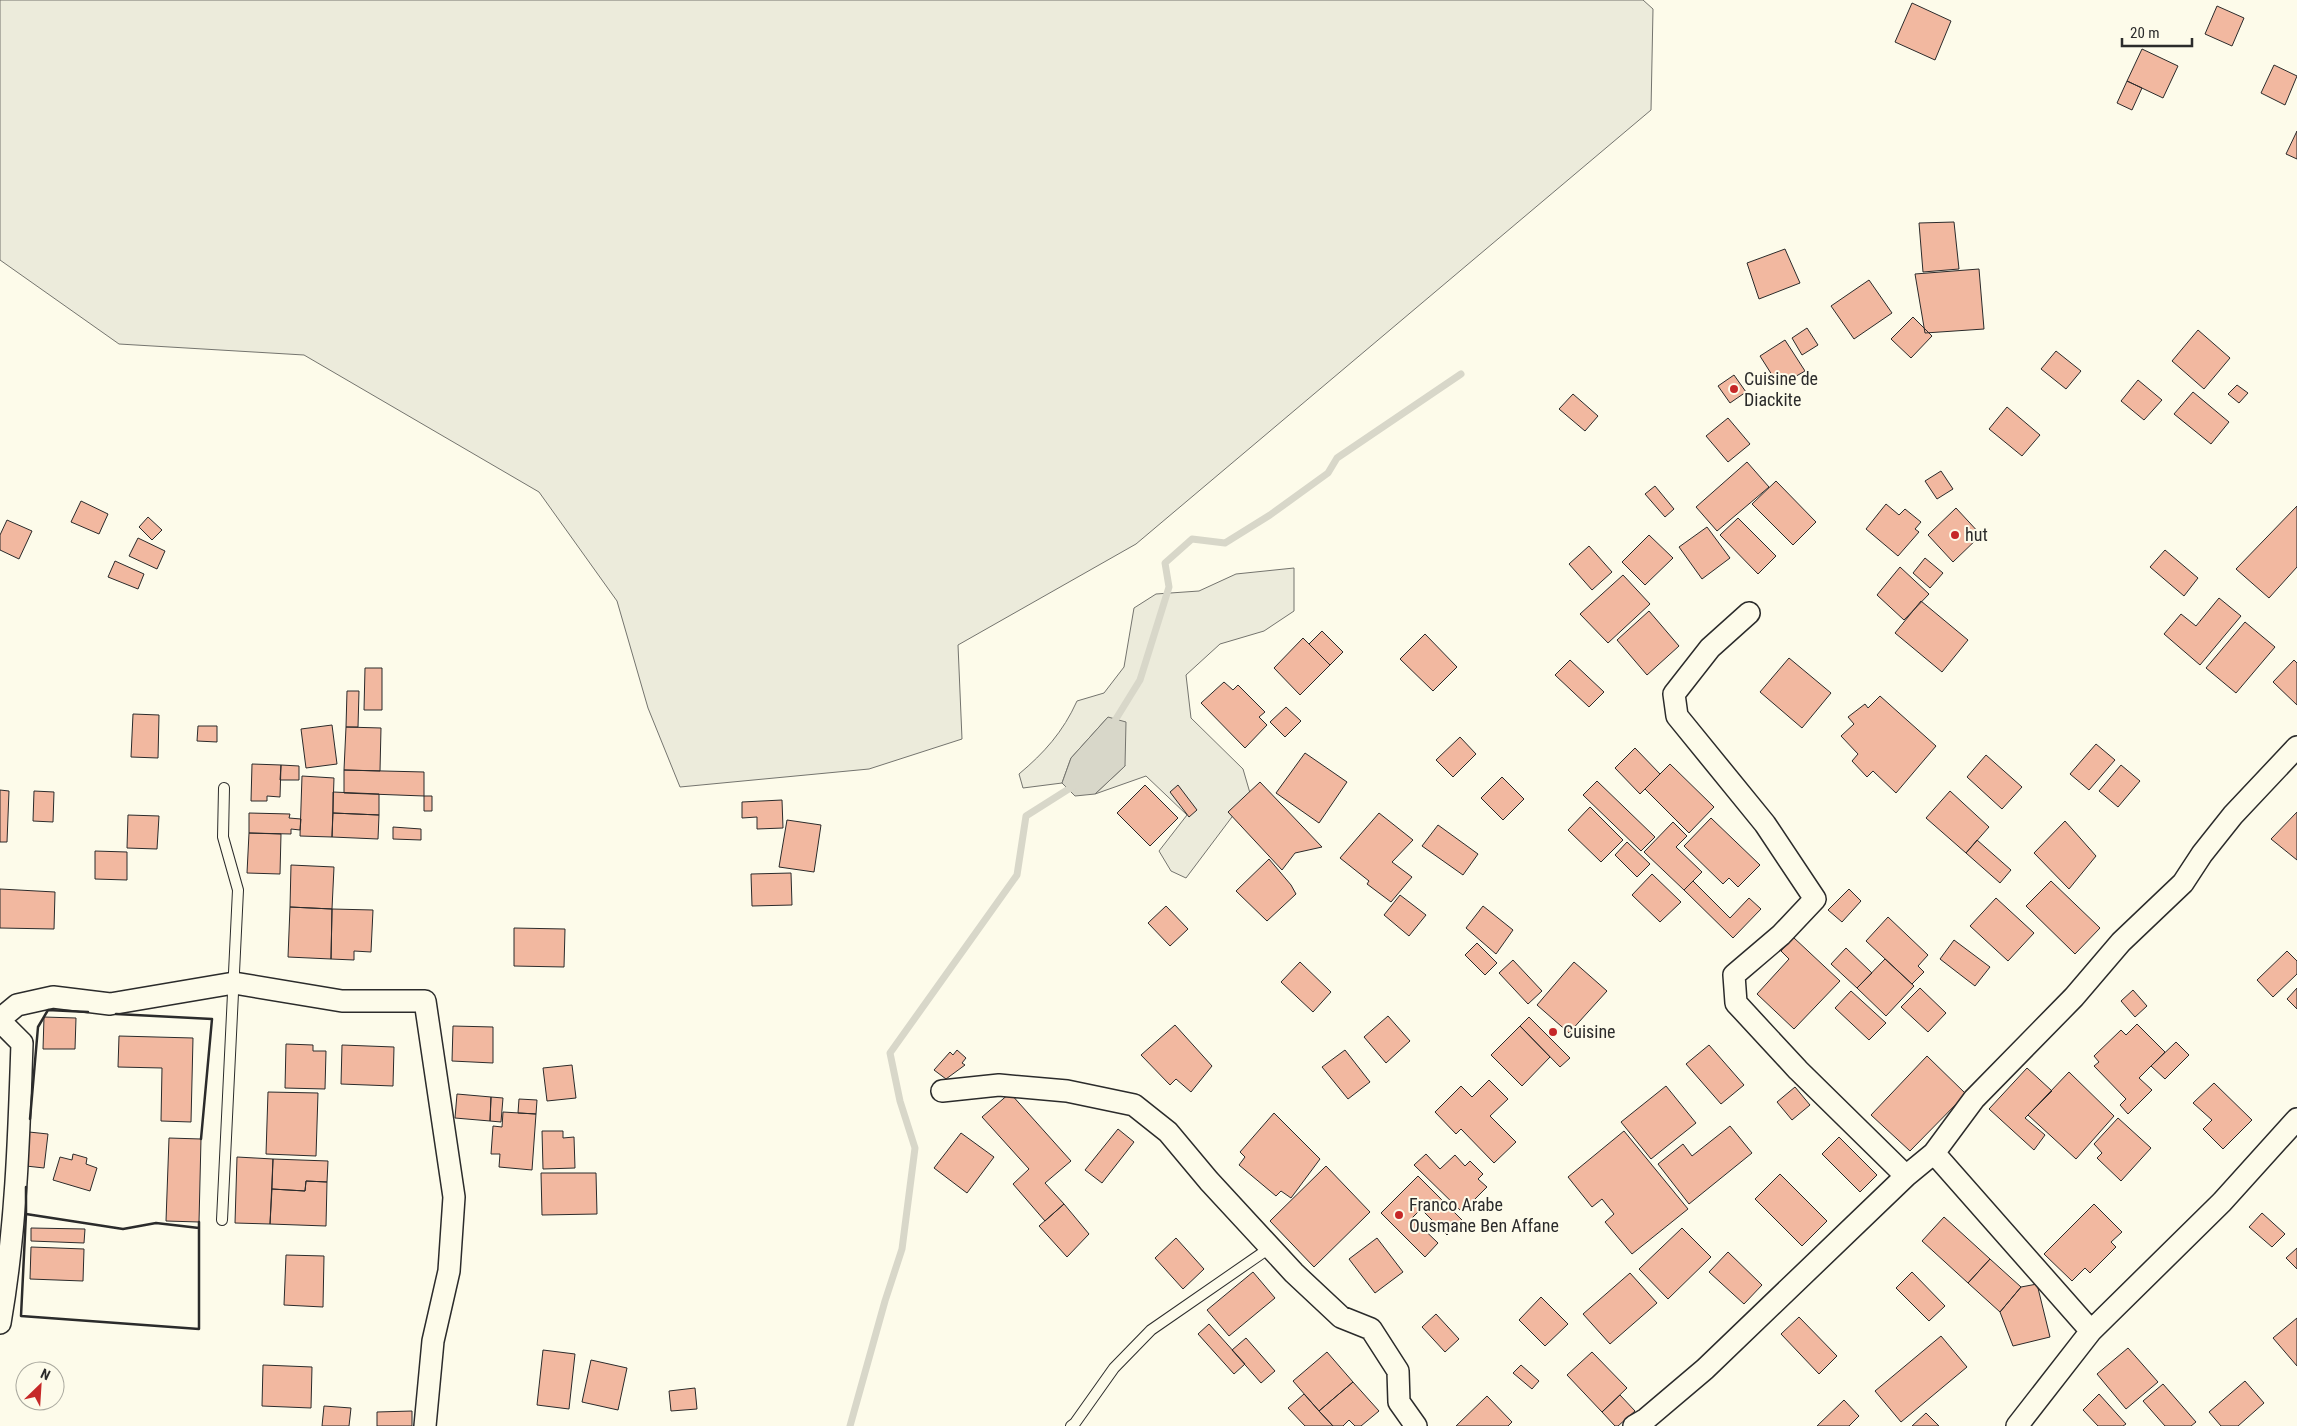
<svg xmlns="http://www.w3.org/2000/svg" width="2297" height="1426" font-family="'Roboto Condensed',sans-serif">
	<rect width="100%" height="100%" fill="#fdfbea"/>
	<!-- green -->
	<path fill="#ecebdb" stroke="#74746e" d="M 0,0 L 1643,0 L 1653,9 L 1651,110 L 1136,544 L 958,645 L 962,739 L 869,769 L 680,787 L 648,708 L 617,601 L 539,492 L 304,355 L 119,344 L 0,260 Z
		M 1294,568 L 1294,611 L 1264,631 L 1220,644 L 1186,675 L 1191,718 L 1243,769 L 1250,793 L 1186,878 L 1171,871 L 1159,851 L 1187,815 L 1146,776 L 1095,794 L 1125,766 L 1108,717 L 1071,758 L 1062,783 L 1023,788 L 1019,774 C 1044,753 1063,732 1077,701 L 1104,693 L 1124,667 L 1134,608 L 1156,594 L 1199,591 L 1236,574 Z"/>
	<!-- water -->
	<path fill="#d8d7c9" stroke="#74746e" d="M 1108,717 L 1126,722 L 1125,766 L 1095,794 L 1075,796 L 1062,783 L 1071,758 Z"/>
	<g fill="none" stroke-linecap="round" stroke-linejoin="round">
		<!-- stream -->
		<path stroke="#d8d7c9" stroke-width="7" d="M 1111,727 L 1140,680 L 1169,587 L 1165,563 L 1192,539 L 1225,543 L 1270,515 L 1328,473 L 1337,458 L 1461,374
			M 850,1426 L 885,1301 L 902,1249 L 915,1148 L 900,1101 L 890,1053 L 1017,875 L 1026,816 L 1075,785"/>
	</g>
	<!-- building -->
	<path fill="#f2b8a0" stroke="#2b2b2b" d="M 1912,3 L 1951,21 L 1935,60 L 1895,42 Z
		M 2217,6 L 2244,18 L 2232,46 L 2205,34 Z
		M 2142,49 L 2178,66 L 2163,98 L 2127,81 Z
		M 2274,65 L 2297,76 L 2285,105 L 2261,93 Z
		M 2127,81 L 2142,88 L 2132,110 L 2117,103 Z
		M 2297,131 L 2297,159 L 2286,154 Z
		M 1954,222 L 1959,269 L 1923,272 L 1919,223 Z
		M 1785,249 L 1800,283 L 1759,299 L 1747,263 Z
		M 1979,269 L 1984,329 L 1925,333 L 1915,274 Z
		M 1869,280 L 1892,313 L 1854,339 L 1831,306 Z
		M 1913,317 L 1932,336 L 1911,358 L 1891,339 Z
		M 1807,328 L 1818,345 L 1802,355 L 1792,338 Z
		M 2198,330 L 2230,358 L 2204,389 L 2172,361 Z
		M 1785,340 L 1805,371 L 1779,386 L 1760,356 Z
		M 2056,351 L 2081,371 L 2066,389 L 2041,369 Z
		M 1734,375 L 1746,392 L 1730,403 L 1718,386 Z
		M 2138,380 L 2162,400 L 2144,420 L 2121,401 Z
		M 2237,385 L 2248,393 L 2239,403 L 2228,394 Z
		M 2193,392 L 2229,422 L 2211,444 L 2174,414 Z
		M 1573,394 L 1598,416 L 1585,431 L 1559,409 Z
		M 2007,407 L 2040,435 L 2022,456 L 1989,429 Z
		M 1728,418 L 1750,444 L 1728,462 L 1706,436 Z
		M 1747,462 L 1769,487 L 1717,531 L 1696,507 Z
		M 1941,471 L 1953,489 L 1937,499 L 1925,481 Z
		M 1776,481 L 1816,522 L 1793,545 L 1752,504 Z
		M 1655,486 L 1674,509 L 1665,517 L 1645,494 Z
		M 81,501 L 108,514 L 99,534 L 71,522 Z
		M 1886,504 L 1899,515 L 1905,509 L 1921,522 L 1915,529 L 1919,532 L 1898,556 L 1866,529 Z
		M 2297,506 L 2297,567 L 2269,598 L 2236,569 Z
		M 1956,508 L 1981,535 L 1953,562 L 1928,535 Z
		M 148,517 L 162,530 L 152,540 L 139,527 Z
		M 1738,518 L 1776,556 L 1758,574 L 1720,535 Z
		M 7,520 L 32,531 L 19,559 L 0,550 L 0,535 Z
		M 1707,527 L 1730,558 L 1702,579 L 1679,547 Z
		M 1649,535 L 1673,558 L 1645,585 L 1622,562 Z
		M 138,538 L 165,551 L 157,569 L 129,556 Z
		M 1589,546 L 1612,572 L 1592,590 L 1569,564 Z
		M 2165,550 L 2198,578 L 2184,596 L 2150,567 Z
		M 1925,558 L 1943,573 L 1930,588 L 1913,573 Z
		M 115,561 L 144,574 L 138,589 L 108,577 Z
		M 1900,567 L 1929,594 L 1904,620 L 1877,595 Z
		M 1623,575 L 1650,604 L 1608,643 L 1580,614 Z
		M 2219,598 L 2241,616 L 2200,665 L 2164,634 L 2181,614 L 2196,626 Z
		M 1921,601 L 1968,640 L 1942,672 L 1895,633 Z
		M 1649,611 L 1679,646 L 1647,675 L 1617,640 Z
		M 2245,622 L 2275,647 L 2236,693 L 2206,668 Z
		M 1322,631 L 1343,652 L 1330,665 L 1309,644 Z
		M 1425,634 L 1457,667 L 1433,691 L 1400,659 Z
		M 1303,638 L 1330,665 L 1300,695 L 1274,668 Z
		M 1789,658 L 1831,693 L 1802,728 L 1760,692 Z
		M 1570,660 L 1604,692 L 1589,707 L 1555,675 Z
		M 2294,660 L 2297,663 L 2297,705 L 2273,682 Z
		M 365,668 L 382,668 L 382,710 L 364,710 Z
		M 1224,682 L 1233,690 L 1238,685 L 1265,712 L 1259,717 L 1267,725 L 1245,748 L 1201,703 Z
		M 347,691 L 359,691 L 358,727 L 346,727 Z
		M 1880,696 L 1936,746 L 1896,793 L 1873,771 L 1867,777 L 1852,761 L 1858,754 L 1841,736 L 1854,724 L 1848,717 L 1865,704 L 1868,708 Z
		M 1286,707 L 1301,721 L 1285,737 L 1270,722 Z
		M 133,714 L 159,715 L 158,758 L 131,757 Z
		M 332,725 L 337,764 L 306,768 L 301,729 Z
		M 198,726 L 217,726 L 217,742 L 197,741 Z
		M 346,727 L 381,728 L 380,771 L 344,770 Z
		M 1460,737 L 1476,754 L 1453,777 L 1436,760 Z
		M 2096,744 L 2115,760 L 2089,790 L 2070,774 Z
		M 1635,748 L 1660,774 L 1640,794 L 1615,768 Z
		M 1305,753 L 1347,782 L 1319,823 L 1276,793 Z
		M 1986,755 L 2022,787 L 2002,809 L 1967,777 Z
		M 252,764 L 281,765 L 280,797 L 267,796 L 267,801 L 251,801 Z
		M 1670,764 L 1714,807 L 1689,833 L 1645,789 Z
		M 281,765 L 299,766 L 299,780 L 280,780 Z
		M 2121,765 L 2140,781 L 2118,807 L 2099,791 Z
		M 344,770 L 424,772 L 424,796 L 344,793 Z
		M 302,776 L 334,778 L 332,837 L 300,836 Z
		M 1502,777 L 1524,799 L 1503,820 L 1481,798 Z
		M 1597,781 L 1655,837 L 1641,851 L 1583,795 Z
		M 1260,782 L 1322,847 L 1295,853 L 1282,870 L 1228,812 Z
		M 1145,785 L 1178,818 L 1150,846 L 1117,813 Z
		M 1178,785 L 1197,810 L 1189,817 L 1170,792 Z
		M 0,790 L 9,791 L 7,842 L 0,842 Z
		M 34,791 L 54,792 L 53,822 L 33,821 Z
		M 1950,791 L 1989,827 L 1966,853 L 1926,818 Z
		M 333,792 L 379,794 L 379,815 L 333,813 Z
		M 424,796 L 432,796 L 432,811 L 424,811 Z
		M 782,800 L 783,828 L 757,829 L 757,817 L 742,818 L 742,802 Z
		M 1590,807 L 1623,840 L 1601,862 L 1568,830 Z
		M 2297,812 L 2297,860 L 2271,839 Z
		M 249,813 L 290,814 L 289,818 L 301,819 L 300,830 L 291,829 L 291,834 L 249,833 Z
		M 333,813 L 379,815 L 378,839 L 332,837 Z
		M 1379,813 L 1413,840 L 1392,862 L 1412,877 L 1391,902 L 1367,884 L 1369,881 L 1340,858 Z
		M 128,815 L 159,816 L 157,849 L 127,848 Z
		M 1711,818 L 1760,865 L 1738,887 L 1729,878 L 1723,884 L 1684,846 Z
		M 787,820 L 821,825 L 814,872 L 779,867 Z
		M 2065,821 L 2096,856 L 2069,889 L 2034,853 Z
		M 1673,822 L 1687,836 L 1676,847 L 1702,872 L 1684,890 L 1644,852 Z
		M 1438,825 L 1478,854 L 1463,875 L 1422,846 Z
		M 393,827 L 421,829 L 421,840 L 393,839 Z
		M 249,833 L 281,834 L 280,874 L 247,873 Z
		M 1977,840 L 2011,870 L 2000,883 L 1966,853 Z
		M 1627,842 L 1650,864 L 1637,877 L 1615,855 Z
		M 95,851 L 127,852 L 127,880 L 95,879 Z
		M 1269,859 L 1291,885 L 1296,894 L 1267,921 L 1236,891 Z
		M 291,865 L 334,867 L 332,909 L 290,907 Z
		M 791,873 L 792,905 L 752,906 L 751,874 Z
		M 1652,874 L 1681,902 L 1660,922 L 1632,895 Z
		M 1693,881 L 1730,918 L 1749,898 L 1761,909 L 1733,938 L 1684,890 Z
		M 2051,881 L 2100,928 L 2075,954 L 2026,906 Z
		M 0,889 L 55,892 L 54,929 L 0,928 Z
		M 1849,889 L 1861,901 L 1842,922 L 1828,910 Z
		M 1400,895 L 1426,915 L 1409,936 L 1384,915 Z
		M 1996,898 L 2034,933 L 2008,961 L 1970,926 Z
		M 1166,906 L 1188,929 L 1170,946 L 1148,923 Z
		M 1483,906 L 1513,930 L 1496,954 L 1466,928 Z
		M 290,907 L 332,909 L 331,959 L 288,957 Z
		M 332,909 L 373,910 L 371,952 L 354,951 L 354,960 L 331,959 Z
		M 1888,917 L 1928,955 L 1918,966 L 1924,972 L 1912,984 L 1866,941 Z
		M 514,928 L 565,929 L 564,967 L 514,966 Z
		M 1793,937 L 1840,981 L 1794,1029 L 1757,994 L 1789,959 L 1781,951 Z
		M 1954,940 L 1990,967 L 1975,986 L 1940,959 Z
		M 1477,943 L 1497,963 L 1485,975 L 1465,955 Z
		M 1846,948 L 1872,973 L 1857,988 L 1831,964 Z
		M 2287,951 L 2297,961 L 2297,974 L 2273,997 L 2257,980 Z
		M 1885,959 L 1914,986 L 1886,1016 L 1857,988 Z
		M 1513,960 L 1542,991 L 1528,1004 L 1499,973 Z
		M 1300,962 L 1331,992 L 1313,1012 L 1281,982 Z
		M 1574,962 L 1607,991 L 1569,1033 L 1537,1005 Z
		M 1920,988 L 1946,1013 L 1928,1032 L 1901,1007 Z
		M 2297,988 L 2297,1009 L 2287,999 Z
		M 2133,990 L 2147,1006 L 2135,1017 L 2121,1001 Z
		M 1851,991 L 1886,1023 L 1869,1040 L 1835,1008 Z
		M 1388,1016 L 1410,1041 L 1386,1063 L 1364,1037 Z
		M 44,1017 L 76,1018 L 75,1049 L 43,1049 Z
		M 1529,1017 L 1570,1058 L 1560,1067 L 1520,1026 Z
		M 2137,1024 L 2165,1052 L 2139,1078 L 2152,1090 L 2128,1114 L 2120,1105 L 2126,1099 L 2094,1066 L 2099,1062 L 2094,1056 L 2121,1030 L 2126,1035 Z
		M 1175,1025 L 1212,1066 L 1191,1092 L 1176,1079 L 1170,1085 L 1141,1055 Z
		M 453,1026 L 493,1027 L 493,1063 L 452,1061 Z
		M 1520,1026 L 1550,1057 L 1522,1086 L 1491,1055 Z
		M 119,1036 L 193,1038 L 191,1122 L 161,1121 L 162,1068 L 118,1067 Z
		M 2176,1042 L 2189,1055 L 2165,1079 L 2151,1066 Z
		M 286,1044 L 313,1045 L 313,1051 L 326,1051 L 325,1089 L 285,1088 Z
		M 342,1045 L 394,1047 L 393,1086 L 341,1084 Z
		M 1709,1045 L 1744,1085 L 1721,1104 L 1686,1064 Z
		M 957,1050 L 966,1058 L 962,1063 L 965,1065 L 946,1079 L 934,1070 L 950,1052 L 953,1055 Z
		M 1345,1050 L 1370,1082 L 1348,1099 L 1322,1067 Z
		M 1927,1056 L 1966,1094 L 1910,1151 L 1871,1115 Z
		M 572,1065 L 576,1098 L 547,1101 L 543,1068 Z
		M 2027,1068 L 2052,1091 L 2025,1118 L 2045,1135 L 2034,1150 L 1989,1109 Z
		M 2069,1072 L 2114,1116 L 2076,1159 L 2028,1115 Z
		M 1489,1080 L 1508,1099 L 1490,1116 L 1516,1142 L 1494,1163 L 1461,1129 L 1456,1134 L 1435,1112 L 1461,1086 L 1472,1097 Z
		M 2214,1083 L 2252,1120 L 2223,1149 L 2203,1129 L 2212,1120 L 2193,1103 Z
		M 1666,1086 L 1696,1123 L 1651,1159 L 1621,1122 Z
		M 1795,1087 L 1810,1105 L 1792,1120 L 1777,1102 Z
		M 268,1092 L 318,1093 L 316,1156 L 266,1154 Z
		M 1010,1093 L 1071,1161 L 1045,1183 L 1064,1204 L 1045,1221 L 1013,1184 L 1029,1169 L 982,1117 Z
		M 457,1094 L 491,1097 L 490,1121 L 455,1118 Z
		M 491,1097 L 503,1098 L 501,1122 L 490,1121 Z
		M 519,1099 L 537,1100 L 536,1114 L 518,1113 Z
		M 503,1112 L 536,1114 L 532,1170 L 499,1167 L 500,1154 L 491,1154 L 493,1126 L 502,1127 Z
		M 1274,1113 L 1320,1159 L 1291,1198 L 1281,1191 L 1276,1196 L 1239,1165 L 1245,1157 L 1240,1152 Z
		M 2118,1118 L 2151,1148 L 2121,1181 L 2097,1158 L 2102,1153 L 2094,1144 Z
		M 1730,1126 L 1752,1153 L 1689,1204 L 1658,1164 L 1683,1144 L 1692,1156 Z
		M 1118,1129 L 1134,1142 L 1102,1183 L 1085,1170 Z
		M 542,1131 L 563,1131 L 563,1138 L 574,1137 L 575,1168 L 543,1169 Z
		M 1624,1131 L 1688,1209 L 1632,1254 L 1605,1222 L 1614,1214 L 1602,1199 L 1592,1207 L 1568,1177 Z
		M 29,1132 L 48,1134 L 44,1168 L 26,1166 Z
		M 961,1133 L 994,1157 L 967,1193 L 934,1168 Z
		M 1839,1137 L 1877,1175 L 1860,1192 L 1822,1154 Z
		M 169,1138 L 201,1139 L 199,1222 L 166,1221 Z
		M 73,1154 L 87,1158 L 86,1164 L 97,1168 L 90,1191 L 53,1180 L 60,1157 L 72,1160 Z
		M 1426,1154 L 1440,1169 L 1455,1155 L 1465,1166 L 1470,1161 L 1483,1174 L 1478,1179 L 1487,1187 L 1462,1212 L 1414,1165 Z
		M 237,1157 L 273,1159 L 270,1224 L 235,1223 Z
		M 273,1159 L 328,1161 L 327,1182 L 306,1181 L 305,1191 L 272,1189 Z
		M 1326,1166 L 1370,1212 L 1314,1267 L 1270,1221 Z
		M 541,1173 L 596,1173 L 597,1214 L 542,1215 Z
		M 1780,1174 L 1827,1221 L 1802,1246 L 1755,1199 Z
		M 1418,1176 L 1462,1220 L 1447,1235 L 1421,1209 L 1412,1218 L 1438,1243 L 1425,1257 L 1381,1213 Z
		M 306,1181 L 327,1182 L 326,1226 L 270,1224 L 272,1189 L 305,1191 Z
		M 1064,1204 L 1089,1234 L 1067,1257 L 1039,1226 Z
		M 2094,1204 L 2122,1232 L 2111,1242 L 2116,1247 L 2090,1273 L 2085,1268 L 2072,1281 L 2044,1254 Z
		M 2262,1213 L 2285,1234 L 2272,1247 L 2249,1227 Z
		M 1944,1217 L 1990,1259 L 1968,1283 L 1922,1241 Z
		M 31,1228 L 85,1229 L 84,1243 L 31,1241 Z
		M 1682,1228 L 1711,1257 L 1668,1299 L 1639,1269 Z
		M 1176,1238 L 1204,1269 L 1183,1289 L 1155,1258 Z
		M 1377,1238 L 1403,1272 L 1375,1293 L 1349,1259 Z
		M 31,1247 L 84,1249 L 83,1281 L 30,1279 Z
		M 2297,1248 L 2297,1269 L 2286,1258 Z
		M 1728,1252 L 1762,1285 L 1744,1304 L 1709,1272 Z
		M 286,1255 L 324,1256 L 323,1307 L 284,1305 Z
		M 1990,1259 L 2021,1287 L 2000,1312 L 1968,1283 Z
		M 1253,1272 L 1275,1298 L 1229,1336 L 1207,1310 Z
		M 1912,1272 L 1945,1306 L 1929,1321 L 1896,1288 Z
		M 1630,1273 L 1657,1303 L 1610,1344 L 1583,1314 Z
		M 2037,1284 L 2050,1337 L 2013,1346 L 2000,1312 L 2021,1287 Z
		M 1541,1297 L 1568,1324 L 1545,1346 L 1519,1320 Z
		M 1436,1314 L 1459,1339 L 1445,1352 L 1422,1327 Z
		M 1799,1317 L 1837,1356 L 1819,1374 L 1781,1334 Z
		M 2297,1318 L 2297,1366 L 2273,1338 Z
		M 1209,1324 L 1245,1364 L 1234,1374 L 1198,1334 Z
		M 1941,1336 L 1967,1367 L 1901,1422 L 1875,1391 Z
		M 1246,1338 L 1275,1371 L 1261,1383 L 1232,1350 Z
		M 2128,1348 L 2158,1382 L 2126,1409 L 2097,1374 Z
		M 543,1350 L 575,1354 L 569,1409 L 537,1405 Z
		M 1327,1352 L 1353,1382 L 1319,1411 L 1293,1381 Z
		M 1592,1352 L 1627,1388 L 1602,1412 L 1567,1375 Z
		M 591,1360 L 627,1368 L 618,1410 L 582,1402 Z
		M 263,1365 L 312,1367 L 311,1408 L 262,1406 Z
		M 1521,1365 L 1539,1381 L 1532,1389 L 1513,1373 Z
		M 2245,1381 L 2264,1403 L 2238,1426 L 2221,1426 L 2209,1412 Z
		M 1353,1382 L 1379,1411 L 1361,1426 L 1355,1426 L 1349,1420 L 1343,1426 L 1333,1426 L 1319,1411 Z
		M 2163,1384 L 2196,1422 L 2191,1426 L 2165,1426 L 2143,1401 Z
		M 695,1388 L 697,1409 L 671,1411 L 669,1391 Z
		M 1304,1394 L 1319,1411 L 1333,1426 L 1305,1426 L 1288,1408 Z
		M 2099,1394 L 2126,1424 L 2123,1426 L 2098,1426 L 2083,1410 Z
		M 1620,1395 L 1635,1411 L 1618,1426 L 1615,1426 L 1602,1412 Z
		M 1487,1396 L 1512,1422 L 1508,1426 L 1456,1426 Z
		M 1844,1400 L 1859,1416 L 1849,1426 L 1817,1426 Z
		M 324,1406 L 351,1408 L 349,1426 L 322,1426 Z
		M 412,1411 L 412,1426 L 377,1426 L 377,1412 Z
		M 1926,1413 L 1939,1426 L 1912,1426 Z"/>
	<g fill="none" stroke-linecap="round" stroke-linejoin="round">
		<!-- lane casing -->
		<g stroke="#2b2b2b" stroke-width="12">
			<path id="lane" d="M 222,1220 L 238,890 L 223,837 L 224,788
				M 1071,1426 L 1075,1423 L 1114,1368 L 1151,1330 L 1271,1247"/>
		</g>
		<!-- street casing -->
		<g stroke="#2b2b2b" stroke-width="24">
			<path id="street" d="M 1749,613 L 1710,648 L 1674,694 L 1677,716 L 1765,824 L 1815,899 L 1781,935 L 1734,975 L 1736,1003 L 1798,1070 L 1906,1176
				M 0,1019 L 17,1005 L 53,997 L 110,1004 L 234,983 L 342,1001 L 425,1001 L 454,1197 L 449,1271 L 433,1341 L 425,1426
				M 0,1021 L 22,1043 C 19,1137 16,1231 0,1323
				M 942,1091 L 999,1085 L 1067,1091 L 1134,1105 L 1168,1132 L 1209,1181 L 1294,1273 L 1341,1317 L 1371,1329 L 1398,1371 L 1399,1402 L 1416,1426
				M 1934,1153 L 2091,1331
				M 1634,1426 L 1646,1419 L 1705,1369 L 1906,1176 L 1934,1153 L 1974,1099 L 2074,997 L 2121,942 L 2183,883 L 2202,854 L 2233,815 L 2297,747
				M 2017,1426 L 2091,1331 L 2222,1202 L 2297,1119"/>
		</g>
		<!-- lane -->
		<use href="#lane" stroke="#fdfbea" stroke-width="10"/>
		<!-- street -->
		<use href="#street" stroke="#fdfbea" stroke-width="21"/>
		<!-- wall -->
		<path stroke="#2b2b2b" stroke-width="2.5" d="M 116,1014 L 212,1019 L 201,1139
			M 30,1119 L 38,1027 L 48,1010 L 88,1012
			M 26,1187 L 26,1214
			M 199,1228 L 156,1223 L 123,1229 L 26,1214 L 21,1316 L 199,1329 L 199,1222"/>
	</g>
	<!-- markers -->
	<g fill="#c62828" stroke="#fdfbea" stroke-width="2">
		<circle cx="1734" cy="389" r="5"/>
		<circle cx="1955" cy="535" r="5"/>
		<circle cx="1553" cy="1032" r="5"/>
		<circle cx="1399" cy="1215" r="5"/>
	</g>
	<g text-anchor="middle" stroke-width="4" stroke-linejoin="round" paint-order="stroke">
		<!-- poi labels -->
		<g font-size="18" fill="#2b2b2b" stroke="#fdfbea" text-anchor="start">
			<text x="1744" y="385">Cuisine de<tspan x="1744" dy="21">Diackite</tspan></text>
			<text x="1965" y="541">hut</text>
			<text x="1563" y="1038">Cuisine</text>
			<text x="1409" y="1211">Franco Arabe<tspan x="1409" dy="21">Ousmane Ben Affane</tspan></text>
		</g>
	</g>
	<!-- north arrow -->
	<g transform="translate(40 1386) rotate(25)"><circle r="24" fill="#fdfbea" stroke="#a9a89e"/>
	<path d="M0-4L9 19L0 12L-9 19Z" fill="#c62828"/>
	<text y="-8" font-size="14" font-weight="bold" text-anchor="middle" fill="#2b2b2b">N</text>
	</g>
	<!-- scale -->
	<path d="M2122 38v8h70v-8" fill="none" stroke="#2b2b2b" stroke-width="2.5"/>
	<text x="2130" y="38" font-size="15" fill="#2b2b2b" stroke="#fdfbea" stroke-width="4" paint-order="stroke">20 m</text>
</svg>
